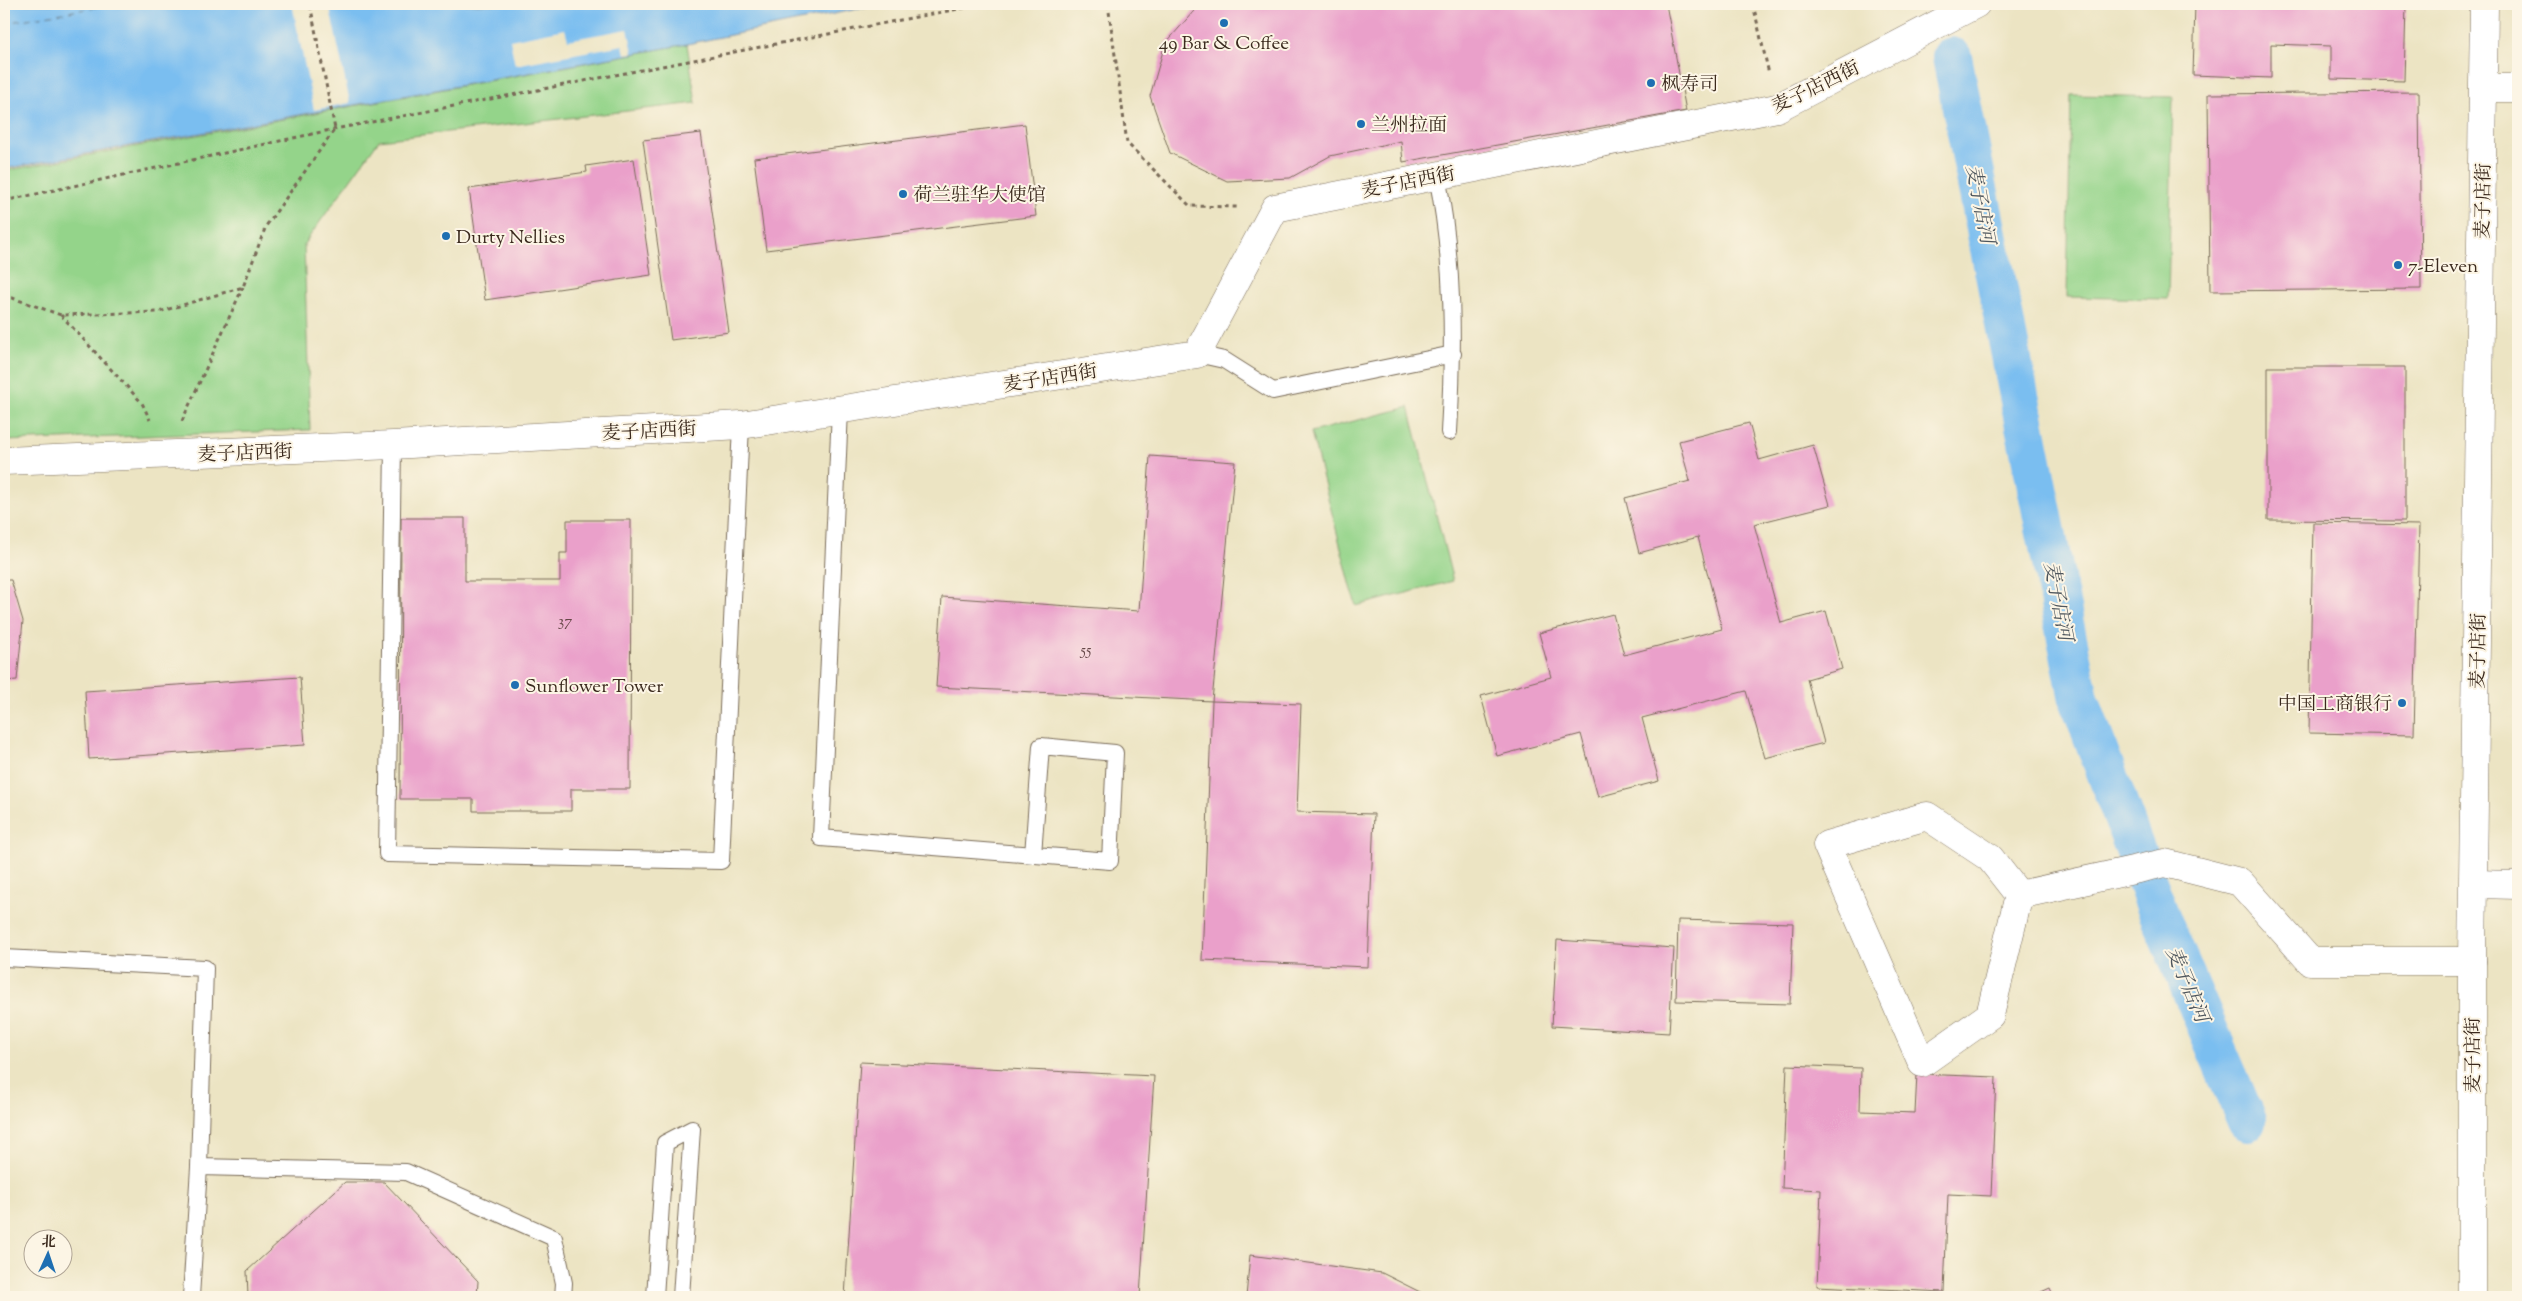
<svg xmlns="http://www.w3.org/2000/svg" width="2522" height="1301" font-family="'Sorts Mill Goudy','Noto Serif SC',serif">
	<rect width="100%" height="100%" fill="#fcf5e5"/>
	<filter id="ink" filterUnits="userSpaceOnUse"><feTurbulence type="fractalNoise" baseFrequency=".02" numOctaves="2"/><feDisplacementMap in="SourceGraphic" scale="10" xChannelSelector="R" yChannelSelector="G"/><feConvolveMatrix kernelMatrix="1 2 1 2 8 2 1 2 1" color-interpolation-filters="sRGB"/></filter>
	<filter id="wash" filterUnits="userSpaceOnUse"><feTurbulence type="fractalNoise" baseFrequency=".0096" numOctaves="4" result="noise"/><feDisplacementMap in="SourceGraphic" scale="20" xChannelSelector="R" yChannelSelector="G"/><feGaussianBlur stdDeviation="1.12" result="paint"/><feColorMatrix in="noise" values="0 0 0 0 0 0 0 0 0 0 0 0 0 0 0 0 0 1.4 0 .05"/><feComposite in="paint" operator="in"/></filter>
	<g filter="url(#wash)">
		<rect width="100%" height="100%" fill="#ece4c3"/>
		<!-- green -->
		<path fill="#94d48a" stroke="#687f54" d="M 687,44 L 696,103 L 379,140 L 304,244 L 310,430 L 4,441 L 4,171 Z
			M 2071,95 L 2173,97 L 2168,299 L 2067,297 Z
			M 1409,407 L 1453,581 L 1356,606 L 1311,432 Z"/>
		<!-- water -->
		<path fill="#7abef0" stroke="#5a7487" d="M 4,4 L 882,4 L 687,44 L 4,169 Z"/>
		<!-- pier -->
		<path fill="#ece4c3" d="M 292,4 L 329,4 L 350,103 L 314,110 Z
			M 565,29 L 568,40 L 628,29 L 633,53 L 625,54 L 623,45 L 515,65 L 510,40 Z"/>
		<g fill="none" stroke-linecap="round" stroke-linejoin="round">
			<!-- canal -->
			<path stroke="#7abef0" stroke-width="40" d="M 1952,57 L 2079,699 L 2159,914 L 2247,1121"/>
			<!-- ferry -->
			<path stroke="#4e565d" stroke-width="1" stroke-dasharray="6 5" stroke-linecap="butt" d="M 4,23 L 115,4"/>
		</g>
		<g id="blocks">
			<!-- building -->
			<path fill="#eaa0ca" d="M 1200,4 L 1666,4 L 1686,111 L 1403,162 L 1401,141 L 1330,156 L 1290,178 L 1227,181 L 1170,153 L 1150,96 L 1165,44 Z
				M 2195,4 L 2406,4 L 2404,81 L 2331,79 L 2331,46 L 2271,44 L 2271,78 L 2193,75 Z
				M 2419,92 L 2421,289 L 2210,291 L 2208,94 Z
				M 1025,124 L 1036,216 L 766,250 L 754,158 Z
				M 701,133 L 729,332 L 671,340 L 643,140 Z
				M 634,159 L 651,275 L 485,300 L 469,189 L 587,172 L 586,166 Z
				M 2268,367 L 2405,367 L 2405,521 L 2268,520 Z
				M 1749,423 L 1759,460 L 1813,445 L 1830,505 L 1754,524 L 1781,623 L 1826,611 L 1842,669 L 1807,679 L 1824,743 L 1765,758 L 1746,691 L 1642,718 L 1659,781 L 1598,797 L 1581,734 L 1497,756 L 1481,696 L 1551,677 L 1539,633 L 1613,614 L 1624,655 L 1722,629 L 1698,537 L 1639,553 L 1625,498 L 1690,481 L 1679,441 Z
				M 1150,456 L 1235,462 L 1212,701 L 1301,704 L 1297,812 L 1374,814 L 1368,967 L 1202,960 L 1212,701 L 936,687 L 942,597 L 1139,611 Z
				M 401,518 L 465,518 L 465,581 L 560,581 L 560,553 L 567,553 L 567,520 L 631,520 L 630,789 L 571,789 L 571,811 L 473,811 L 473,799 L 400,799 Z
				M 2313,523 L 2419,525 L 2414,735 L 2309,733 Z
				M 4,580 L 11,580 L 23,621 L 17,680 L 4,681 Z
				M 300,677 L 305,745 L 89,759 L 85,691 Z
				M 1678,920 L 1793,923 L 1790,1004 L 1676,1001 Z
				M 1557,940 L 1674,948 L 1669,1033 L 1552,1026 Z
				M 860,1062 L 1154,1076 L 1140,1297 L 845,1297 Z
				M 1787,1065 L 1861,1068 L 1860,1111 L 1915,1113 L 1917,1074 L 1996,1077 L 1991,1196 L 1948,1194 L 1944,1292 L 1817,1286 L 1821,1190 L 1782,1188 Z
				M 345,1182 L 384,1182 L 478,1281 L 477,1297 L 248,1297 L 247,1271 Z
				M 1250,1255 L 1382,1273 L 1430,1297 L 1246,1297 Z
				M 2050,1288 L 2054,1297 L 2030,1297 Z"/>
		</g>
	</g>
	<g filter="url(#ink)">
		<use href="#blocks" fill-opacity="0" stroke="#796b58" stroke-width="1"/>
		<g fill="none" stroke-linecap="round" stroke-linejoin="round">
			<!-- lane casing -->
			<g stroke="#796b58" stroke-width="18">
				<path id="lane" d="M 1437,176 C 1454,260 1454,346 1449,432
					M 1197,354 L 1224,360 L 1273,391 L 1453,354
					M 840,410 L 821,838 L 1110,861 L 1115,753 L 1041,746 L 1033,855
					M 393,445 L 387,854 L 721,861 L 741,425
					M 4,958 L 205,968 L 199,1167 L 191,1297
					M 199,1167 L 406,1172 L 554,1238 L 564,1283 L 563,1297
					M 655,1297 L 665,1143 L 692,1129
					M 681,1297 L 692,1129"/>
			</g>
			<!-- street casing -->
			<g stroke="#796b58" stroke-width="29">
				<path id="street" d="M 2484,88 L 2518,88
					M 4,461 L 393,445 L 741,425 L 1197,354 L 1275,208 L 1777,108 L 1976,4
					M 2474,884 L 2518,885
					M 2019,895 L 1990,1015 L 1922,1063 L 1827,845 L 1927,816 L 1990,858 L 2019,895 L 2165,863 L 2240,882 L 2310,961 L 2472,961"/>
			</g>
			<!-- secondary casing -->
			<g stroke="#796b58" stroke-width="29">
				<path id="secondary" d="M 2472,1297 L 2472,961 L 2484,4"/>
			</g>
			<!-- path -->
			<path stroke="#796b58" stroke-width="3" stroke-dasharray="4 4" stroke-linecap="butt" d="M 1108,4 L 1127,143 L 1190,206 L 1237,207
				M 1753,4 L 1769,74
				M 4,201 L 335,129 L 984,4
				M 4,295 L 61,315 L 159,312 L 243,287 L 266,226 L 335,129 L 310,4
				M 61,315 L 142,403 L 150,420
				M 182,421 L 243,287"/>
			<!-- lane -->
			<use href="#lane" stroke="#fff" stroke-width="16"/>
			<!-- street -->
			<use href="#street" stroke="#fff" stroke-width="28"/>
			<!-- secondary -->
			<use href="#secondary" stroke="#fff" stroke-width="28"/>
		</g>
	</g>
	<!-- markers -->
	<g fill="#1f6fb2" stroke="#fcf5e5" stroke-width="2">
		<circle cx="1224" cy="23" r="5"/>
		<circle cx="1651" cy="83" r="5"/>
		<circle cx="1361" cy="124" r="5"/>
		<circle cx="903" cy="194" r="5"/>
		<circle cx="446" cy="236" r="5"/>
		<circle cx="2398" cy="265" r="5"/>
		<circle cx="515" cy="685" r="5"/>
		<circle cx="2402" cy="703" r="5"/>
	</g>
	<g text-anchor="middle" stroke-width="4" stroke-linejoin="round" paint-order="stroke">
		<!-- number labels -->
		<g font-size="16" fill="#674849">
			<text x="565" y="626">37</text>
			<text x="1086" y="655">55</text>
		</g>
		<!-- poi labels -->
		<g font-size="19" fill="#3b2a1e" stroke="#fcf5e5" text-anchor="start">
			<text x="1224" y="49" text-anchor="middle">49 Bar &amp; Coffee</text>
			<text x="1661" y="90">枫寿司</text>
			<text x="1371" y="131">兰州拉面</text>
			<text x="913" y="201">荷兰驻华大使馆</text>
			<text x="456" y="243">Durty Nellies</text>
			<text x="2408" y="272">7-Eleven</text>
			<text x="525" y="692">Sunflower Tower</text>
			<text x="2392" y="710" text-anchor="end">中国工商银行</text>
		</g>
		<!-- street labels -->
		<g font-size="19" fill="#3b2a1e" stroke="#fcf5e5">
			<text transform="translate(1815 86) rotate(-26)" y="7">麦子店西街</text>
			<text transform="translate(1408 181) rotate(-11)" y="7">麦子店西街</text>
			<text transform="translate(2482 201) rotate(-89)" y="7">麦子店街</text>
			<text transform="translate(1050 377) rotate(-9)" y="7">麦子店西街</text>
			<text transform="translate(649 430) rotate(-3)" y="7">麦子店西街</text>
			<text transform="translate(245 452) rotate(-2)" y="7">麦子店西街</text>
			<text transform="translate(2477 651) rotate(-89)" y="7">麦子店街</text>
			<text transform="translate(2472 1055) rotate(-90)" y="7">麦子店街</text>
		</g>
		<!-- water labels -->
		<g font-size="20" font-style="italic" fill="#4e565d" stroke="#fcf5e5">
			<text transform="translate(1981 204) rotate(79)" y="7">麦子店河</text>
			<text transform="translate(2059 601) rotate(79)" y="7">麦子店河</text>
			<text transform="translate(2188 984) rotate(67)" y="7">麦子店河</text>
		</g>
	</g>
	<!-- margin -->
	<rect width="2522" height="1301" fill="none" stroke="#fcf5e5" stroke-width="20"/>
	<!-- north arrow -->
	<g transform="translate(48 1254) rotate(3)"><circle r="24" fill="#fcf5e5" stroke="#afa495"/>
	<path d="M0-4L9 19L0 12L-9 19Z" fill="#1f6fb2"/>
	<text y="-8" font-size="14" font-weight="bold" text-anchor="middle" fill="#3b2a1e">北</text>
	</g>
</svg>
